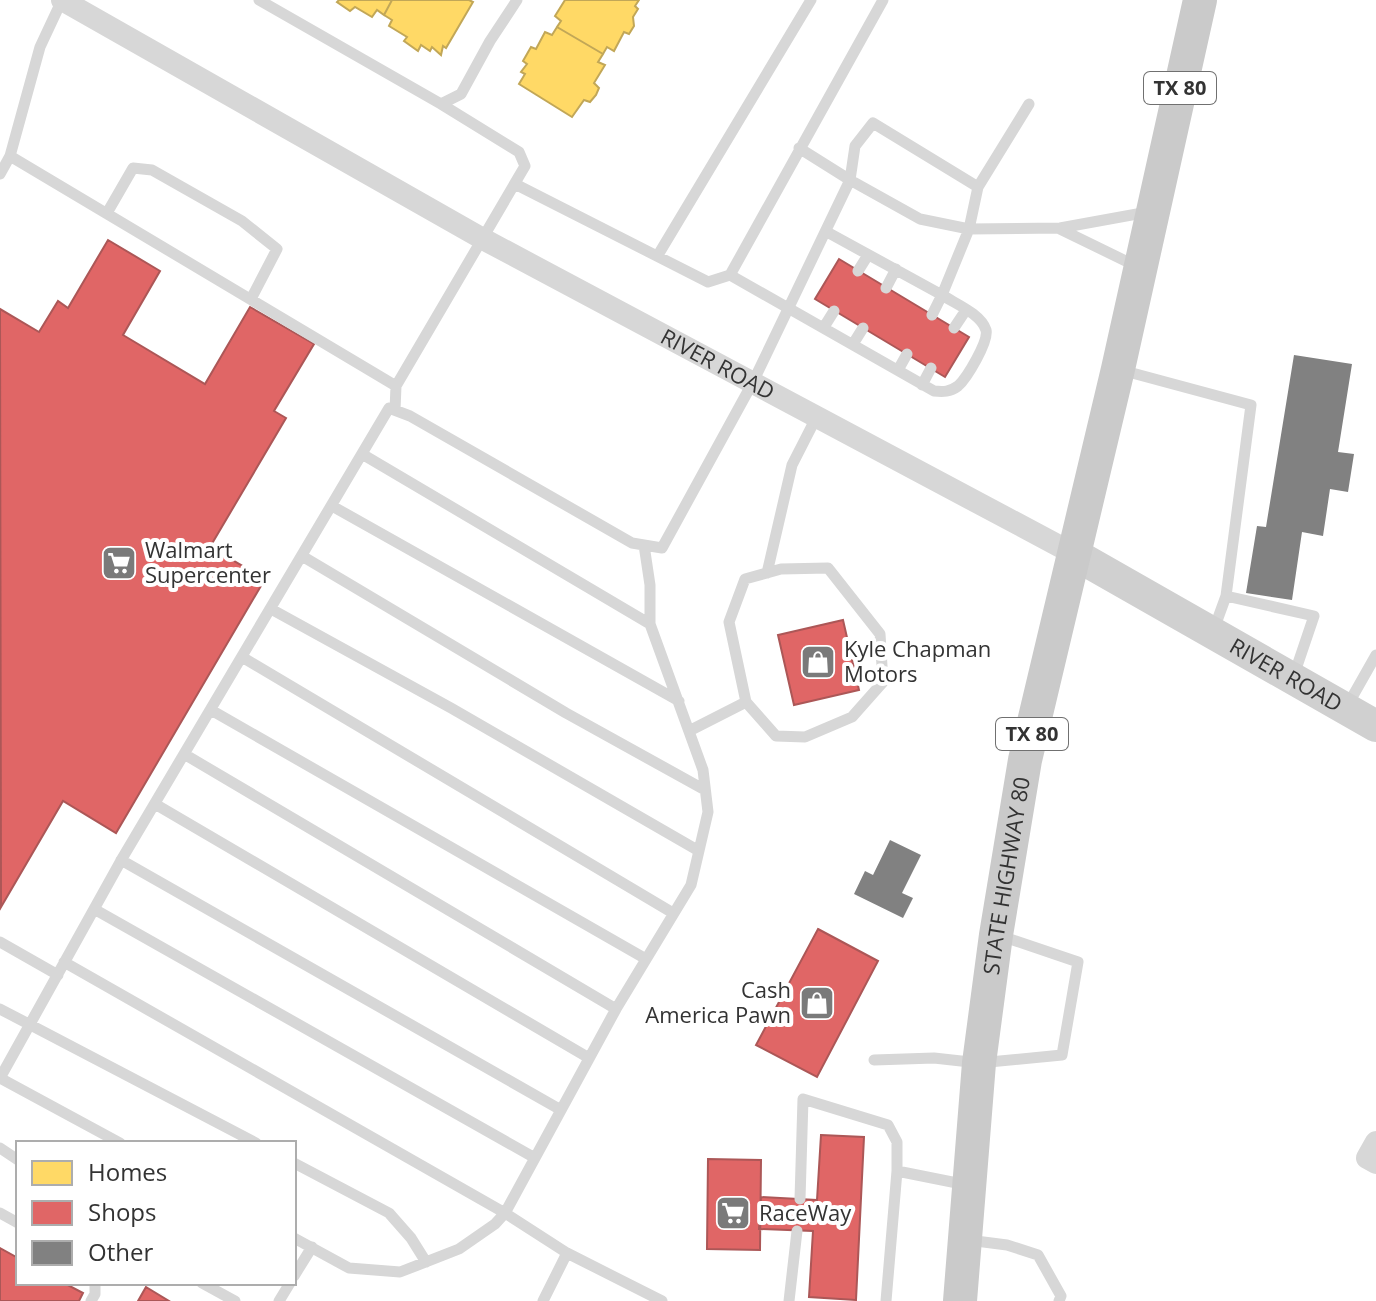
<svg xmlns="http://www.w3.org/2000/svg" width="1376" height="1301" font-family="'Open Sans',sans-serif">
	<rect width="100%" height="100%" fill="#fff"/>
	<!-- homes -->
	<path fill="#ffd966" stroke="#c2a757" stroke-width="2" d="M 339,0 L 392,0 L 384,15 L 377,10 L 372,17 L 355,7 L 350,11 L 337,2 Z
		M 392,0 L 469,0 L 473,2 L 446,48 L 443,46 L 441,55 L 432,47 L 430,51 L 421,45 L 418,51 L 404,41 L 407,37 L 389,26 L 392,20 L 384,15 Z
		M 565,0 L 639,0 L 635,6 L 638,9 L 633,17 L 634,26 L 629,34 L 624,32 L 614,51 L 607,47 L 603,54 L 557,27 L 561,21 L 555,16 Z
		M 557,27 L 603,54 L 598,62 L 605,65 L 594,83 L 599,88 L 596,95 L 590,102 L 584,100 L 572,117 L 519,84 L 525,74 L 521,72 L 527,64 L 523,61 L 531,47 L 536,49 L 545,32 L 552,35 Z"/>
	<!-- shops -->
	<path fill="#e06666" stroke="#ac5757" stroke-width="2" d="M 108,240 L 160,271 L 123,335 L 205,384 L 250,307 L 314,344 L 274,411 L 286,418 L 210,547 L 265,579 L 116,833 L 63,801 L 1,907 L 0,309 L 39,332 L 58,301 L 68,308 Z
		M 839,259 L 969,337 L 945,377 L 815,299 Z
		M 843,620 L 859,690 L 794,705 L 778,635 Z
		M 818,929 L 878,961 L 817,1077 L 756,1045 Z
		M 821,1135 L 864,1137 L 856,1300 L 809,1297 L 813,1231 L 759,1229 L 761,1197 L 817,1200 Z
		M 708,1159 L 761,1160 L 760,1250 L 707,1249 Z
		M 0,1248 L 18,1258 L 18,1283 L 64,1283 L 83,1293 L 79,1301 L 0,1301 Z
		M 146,1287 L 169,1301 L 138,1301 Z"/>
	<!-- building -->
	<path fill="#818181" d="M 1294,355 L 1352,364 L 1338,452 L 1354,454 L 1348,492 L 1330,489 L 1323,536 L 1302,532 L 1292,600 L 1246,593 L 1257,526 L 1266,527 Z
		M 890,840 L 921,855 L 902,893 L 913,898 L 903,918 L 854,894 L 865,871 L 873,875 Z"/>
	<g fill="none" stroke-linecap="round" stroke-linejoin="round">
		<!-- lane -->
		<path stroke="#d7d7d7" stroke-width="11" d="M 259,0 L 441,104 L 461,94 L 490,41 L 517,0
			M 883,0 L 730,275 L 934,391 C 943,392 950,392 958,386 C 967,378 989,341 986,330 C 981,314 956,304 942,295 L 969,229 L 978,187 L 1029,104
			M 799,148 L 850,180 L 920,219 L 969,229 L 1060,228 L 1148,212
			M 10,156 L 40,47 L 62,0
			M 0,174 L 10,156 L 396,386 L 395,410
			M 515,184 L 708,282 L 730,275
			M 107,213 L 133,168 L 152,170 L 242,221 L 277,249 L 251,299
			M 1060,229 L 1138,267
			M 827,232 L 942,295 L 932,315
			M 658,255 L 811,0
			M 858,271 L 868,255
			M 886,288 L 896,269
			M 824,327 L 834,311
			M 954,328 L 966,310
			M 853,344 L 863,328
			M 898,370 L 907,354
			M 1121,370 L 1251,405 L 1226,596
			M 922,385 L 931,368
			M 396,386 L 525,166 L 519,152 L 441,104
			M 362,454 L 650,624
			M 332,506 L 679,701
			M 644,545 L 650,585 L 650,624 L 703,770 L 708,812 L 691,885 L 616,1009 L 505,1213 L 567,1253 L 662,1301
			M 302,556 L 566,713 L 705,790
			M 767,573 L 792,465 L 817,416
			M 271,609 L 451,708 L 699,851
			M 1214,629 L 1226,596 L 1314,616 L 1293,678
			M 242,657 L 673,913
			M 1346,708 L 1376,655
			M 211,710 L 646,959
			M 689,731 L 746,702 L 776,736 L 805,737 L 852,717 L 883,682 L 880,634 L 828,568 L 781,569 L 745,579 L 729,622 L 746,702
			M 184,754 L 616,1009
			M 155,804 L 589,1058
			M 121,860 L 561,1110
			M 94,909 L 535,1158
			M 0,942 L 58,975
			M 64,962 L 505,1213 L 495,1224 L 459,1249 L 400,1272 L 349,1268 L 294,1238
			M 0,1009 L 256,1143
			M 874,1060 L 934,1058 L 979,1063 L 1062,1055 L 1078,962 L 1001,936
			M 0,1078 L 123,857 L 389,408 L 410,416 L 632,543 L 662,548 L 753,382 L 850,180 L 855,146 L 873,123 L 978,187
			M 0,1078 L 120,1143
			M 0,1148 L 18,1160
			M 294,1163 L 389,1213 L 411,1238 L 426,1262
			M 800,1199 L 803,1099 L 888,1125 L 897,1142 L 897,1171 L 967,1185
			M 0,1213 L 18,1223
			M 968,1240 L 1007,1245 L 1038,1255 L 1061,1296 L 1059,1301
			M 294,1276 L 312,1247
			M 202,1283 L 235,1301
			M 91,1301 L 95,1294 L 95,1283
			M 279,1301 L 290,1283
			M 543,1301 L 567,1253
			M 789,1301 L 797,1231
			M 886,1301 L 897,1171"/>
		<!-- street -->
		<g stroke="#d7d7d7" stroke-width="22">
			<path id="s1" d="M 62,0 L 483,239 L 1074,554"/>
			<path d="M 1376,1142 L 1367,1158 L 1376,1163"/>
		</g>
		<!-- secondary -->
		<path stroke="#d0d0d0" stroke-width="32" id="s2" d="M 1074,554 L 1376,726"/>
		<!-- primary -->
		<path stroke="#cacaca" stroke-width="34" id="s3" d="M 960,1301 L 979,1063 L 996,935 L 1025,760 L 1118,369 L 1200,0"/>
	</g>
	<!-- icons -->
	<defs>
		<g id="supermarket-square" transform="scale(1.8)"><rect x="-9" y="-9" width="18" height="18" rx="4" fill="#7a7a7a" stroke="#fff"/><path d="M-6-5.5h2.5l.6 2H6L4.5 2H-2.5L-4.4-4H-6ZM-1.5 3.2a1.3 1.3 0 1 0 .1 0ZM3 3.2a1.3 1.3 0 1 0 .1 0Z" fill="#fff"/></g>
		<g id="shop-square" transform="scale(1.8)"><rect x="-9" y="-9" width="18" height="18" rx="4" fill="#7a7a7a" stroke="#fff"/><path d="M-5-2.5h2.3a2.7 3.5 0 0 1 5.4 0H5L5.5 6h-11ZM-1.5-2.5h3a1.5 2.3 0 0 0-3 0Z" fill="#fff"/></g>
	</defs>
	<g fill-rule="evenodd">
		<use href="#supermarket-square" x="119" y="563"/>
		<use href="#shop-square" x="818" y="662"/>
		<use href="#shop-square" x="817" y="1003"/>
		<use href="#supermarket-square" x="733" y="1213"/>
	</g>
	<g text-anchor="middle" stroke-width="8" stroke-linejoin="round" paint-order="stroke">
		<!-- shield labels -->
		<g fill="#fff" stroke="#707070" stroke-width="2">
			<rect x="1144" y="72" width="72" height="32" rx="6"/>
			<rect x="996" y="718" width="72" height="32" rx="6"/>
		</g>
		<g font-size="20" font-weight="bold" fill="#333">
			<text x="1180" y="95">TX 80</text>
			<text x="1032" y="741">TX 80</text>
		</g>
		<!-- street labels -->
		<g font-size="22" fill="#333" stroke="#fff">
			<text dy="8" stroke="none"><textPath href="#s1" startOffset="750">RIVER ROAD</textPath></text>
			<text dy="8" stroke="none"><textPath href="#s2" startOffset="244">RIVER ROAD</textPath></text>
			<text dy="8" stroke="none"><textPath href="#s3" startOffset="428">STATE HIGHWAY 80</textPath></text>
		</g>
		<!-- poi labels -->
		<g font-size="22" fill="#333" stroke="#fff" text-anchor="start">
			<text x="145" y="558">Walmart<tspan x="145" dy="25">Supercenter</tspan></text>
			<text x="844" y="657">Kyle Chapman<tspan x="844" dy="25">Motors</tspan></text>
			<text x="791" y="998" text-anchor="end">Cash<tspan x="791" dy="25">America Pawn</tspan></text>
			<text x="759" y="1221">RaceWay</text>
		</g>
	</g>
	<!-- legend -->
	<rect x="16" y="1141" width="280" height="144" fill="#ffffff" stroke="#adadad" stroke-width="2"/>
	<rect x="32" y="1161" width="40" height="24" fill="#ffd966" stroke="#adadad" stroke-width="2"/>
	<text x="88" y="1181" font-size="24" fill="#333333">Homes</text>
	<rect x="32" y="1201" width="40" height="24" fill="#e06666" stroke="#adadad" stroke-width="2"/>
	<text x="88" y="1221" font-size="24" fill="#333333">Shops</text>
	<rect x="32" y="1241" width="40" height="24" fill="#818181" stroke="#adadad" stroke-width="2"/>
	<text x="88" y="1261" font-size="24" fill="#333333">Other</text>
</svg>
